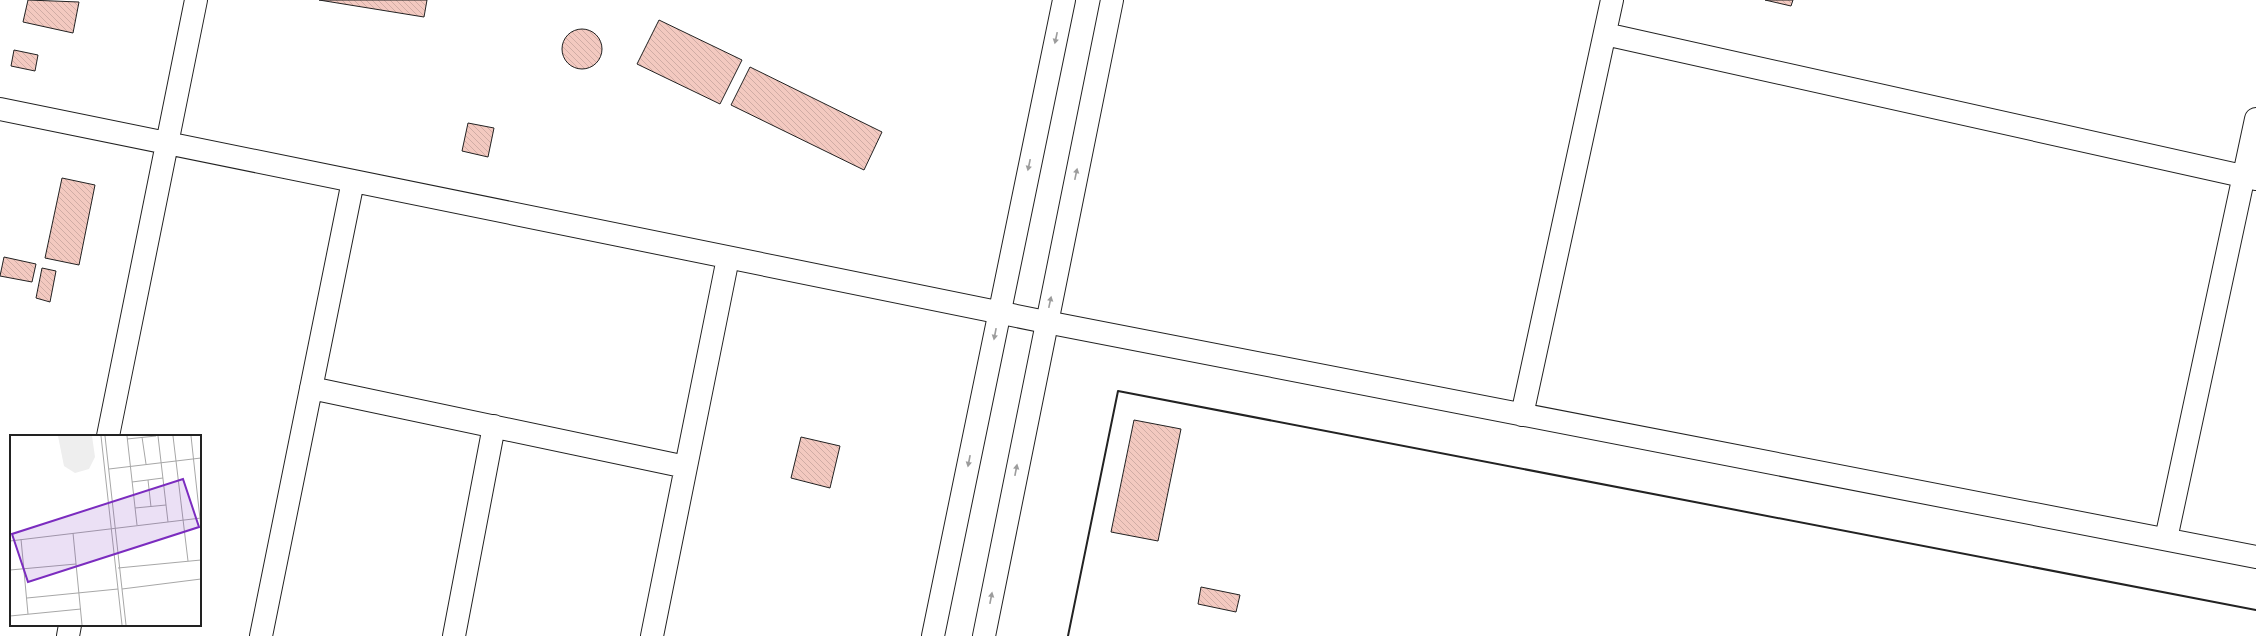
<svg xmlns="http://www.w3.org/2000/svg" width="2256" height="636" font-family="'Open Sans',sans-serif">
	<defs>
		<pattern id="building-back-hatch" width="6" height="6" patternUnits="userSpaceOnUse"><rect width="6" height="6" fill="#f3c9c0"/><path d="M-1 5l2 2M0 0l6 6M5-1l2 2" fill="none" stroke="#d0aca5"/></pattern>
	</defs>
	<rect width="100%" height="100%" fill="#fff"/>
	<!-- building -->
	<path fill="url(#building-back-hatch)" stroke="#222" d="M 28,0 L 79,2 L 73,33 L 23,22 Z
		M 319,0 L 427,0 L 424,17 Z
		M 1765,0 L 1793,0 L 1791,6 Z
		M 659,20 L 742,60 L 720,104 L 637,64 Z
		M562 49a20 20 0 1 1 40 0a20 20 0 1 1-40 0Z
		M 14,50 L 38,55 L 35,71 L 11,66 Z
		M 750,67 L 882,132 L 864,170 L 731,105 Z
		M 468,123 L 494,128 L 488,157 L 462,151 Z
		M 62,178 L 95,185 L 79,265 L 45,258 Z
		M 4,257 L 36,264 L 32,282 L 0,276 Z
		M 42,268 L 56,271 L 50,302 L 36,298 Z
		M 1134,420 L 1181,429 L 1158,541 L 1111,532 Z
		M 801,437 L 840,446 L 830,488 L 791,478 Z
		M 1201,587 L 1240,595 L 1236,612 L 1198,604 Z"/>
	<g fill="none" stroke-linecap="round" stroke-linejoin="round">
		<!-- minor casing -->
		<g stroke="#222" stroke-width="24">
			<path id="minor" d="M 1605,34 L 2256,179
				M 0,109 L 1046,322 L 2256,557
				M 311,388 L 686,467
				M 1522,415 L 1612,0
				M 108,436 L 196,0
				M 2166,539 L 2256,119
				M 68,636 L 70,625
				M 261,636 L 353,181
				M 454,636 L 494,426
				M 652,636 L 728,258"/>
		</g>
		<!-- secondary casing -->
		<g stroke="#222" stroke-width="24">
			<path id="secondary" d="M 933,636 L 1064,0
				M 984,636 L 1112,0"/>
		</g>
		<!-- minor -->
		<use href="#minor" stroke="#fff" stroke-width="22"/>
		<!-- secondary -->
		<use href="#secondary" stroke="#fff" stroke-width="22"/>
		<!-- wall -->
		<path stroke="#222" stroke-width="2" d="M 1068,636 L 1118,391 L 2256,610"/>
	</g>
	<!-- one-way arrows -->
	<defs><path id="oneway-solid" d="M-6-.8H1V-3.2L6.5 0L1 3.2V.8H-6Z"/></defs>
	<g fill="#9c9c9c">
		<use href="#oneway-solid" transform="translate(1056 38) rotate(102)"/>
		<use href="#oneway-solid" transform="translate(1029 165) rotate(102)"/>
		<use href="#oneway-solid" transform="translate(1076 174) rotate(-78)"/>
		<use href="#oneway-solid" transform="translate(1050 302) rotate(-78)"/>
		<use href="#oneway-solid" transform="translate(995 334) rotate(101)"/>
		<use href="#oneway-solid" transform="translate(969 461) rotate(101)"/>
		<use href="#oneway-solid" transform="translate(1016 470) rotate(-79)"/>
		<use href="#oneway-solid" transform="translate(991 598) rotate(-79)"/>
	</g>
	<!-- overview -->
	<g transform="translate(10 435)">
		<rect width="191" height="191" fill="#fff"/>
		<path d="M 48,1 L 82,1 L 85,22 L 79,34 L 65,38 L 54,31 Z" fill="#eee"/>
		<path fill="none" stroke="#a7a7a7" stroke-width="1" d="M 91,1 L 112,190M 95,1 L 116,190M 117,1 L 127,90M 148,1 L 158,87M 163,1 L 178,126M 181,1 L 191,93M 132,2 L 136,29M 117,4 L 146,1M 99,34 L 191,23M 138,45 L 141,72M 122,47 L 153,43M 125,73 L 156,70M 63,98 L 72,190M 11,104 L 18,179M 0,106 L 191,83M 108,133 L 191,125M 0,135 L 66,129M 112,154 L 191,144M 17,163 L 108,154M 0,181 L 71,174"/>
		<path fill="#7b2cbf" fill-opacity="0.15" stroke="#7b2cbf" stroke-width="2" d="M 173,44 L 189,92 L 18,147 L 2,99 Z"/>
		<rect width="191" height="191" fill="none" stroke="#222" stroke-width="2"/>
	</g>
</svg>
